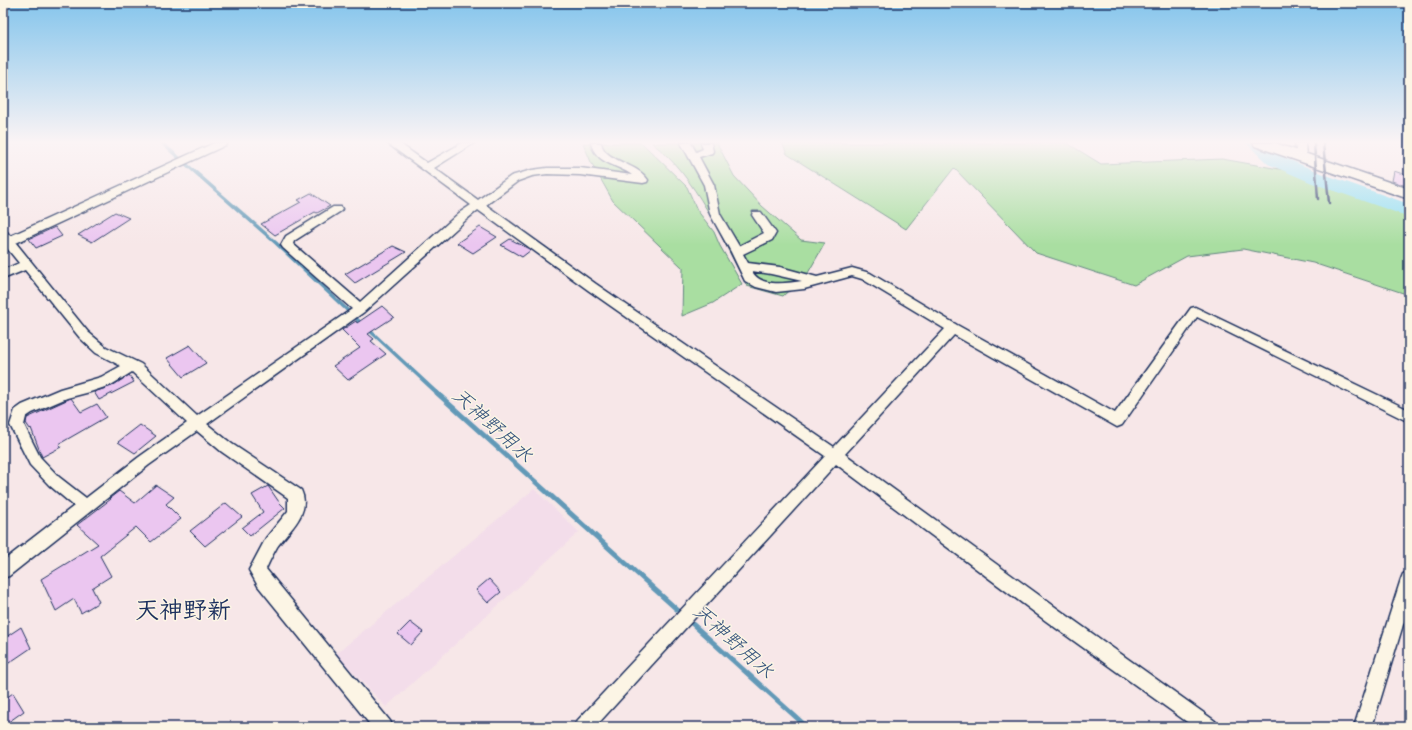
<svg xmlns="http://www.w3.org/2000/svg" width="1412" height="730" font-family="Caveat,'Klee One',sans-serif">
	<rect width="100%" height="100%" fill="#f7e7e8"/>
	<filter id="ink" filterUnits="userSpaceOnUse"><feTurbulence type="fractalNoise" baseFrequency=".025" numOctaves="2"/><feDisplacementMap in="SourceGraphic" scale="8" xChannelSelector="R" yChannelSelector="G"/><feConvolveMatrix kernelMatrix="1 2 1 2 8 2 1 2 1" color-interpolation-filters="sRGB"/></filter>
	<g filter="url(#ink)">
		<!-- built -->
		<path fill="#f3ddea" d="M 534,489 L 579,532 L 386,707 L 336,654 Z"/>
		<!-- green -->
		<path fill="#a9dea1" stroke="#628680" d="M 583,143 L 642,143 L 687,187 L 697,210 L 714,232 L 720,246 L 742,284 L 713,303 L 682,316 L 683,268 L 613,201 L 591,162 Z
			M 652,143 L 717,143 L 734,176 L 762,206 L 801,240 L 825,243 L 808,273 L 783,296 L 747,286 C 721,238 697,177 652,143 Z
			M 782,143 L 1067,143 L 1101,164 L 1222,159 L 1285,170 L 1409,208 L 1409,295 L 1313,263 L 1243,249 L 1187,256 L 1134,285 L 1036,253 L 954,168 L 906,229 L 787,154 Z"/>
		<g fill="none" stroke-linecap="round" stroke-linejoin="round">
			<!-- stream-far1 -->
			<path stroke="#6299b7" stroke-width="3.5" d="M 162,143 L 276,243 L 362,324
				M 367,328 L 438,394"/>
			<!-- stream -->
			<path stroke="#6299b7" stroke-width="5" d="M 437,393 L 682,614
				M 687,619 L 807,727"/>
			<!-- river -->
			<path fill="#92dff2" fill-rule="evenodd" d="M 1246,143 L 1266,143 L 1280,156 L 1326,175 L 1409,204 L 1409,217 L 1312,183 L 1268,164 Z"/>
		</g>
		<!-- building -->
		<path fill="#ebc6f0" stroke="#1b2f5e" d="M 1394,171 L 1409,176 L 1409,187 L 1392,181 Z
			M 311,193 L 330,206 L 317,213 L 315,212 L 275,235 L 261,224 L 301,202 L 298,200 Z
			M 115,212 L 129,218 L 92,242 L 78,235 Z
			M 55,227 L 62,236 L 36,248 L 29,239 Z
			M 480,227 L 497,237 L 473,253 L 457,243 Z
			M 510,239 L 531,250 L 522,257 L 501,245 Z
			M 393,246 L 406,252 L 355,283 L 345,274 Z
			M 382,306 L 394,317 L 368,334 L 374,339 L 371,341 L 386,354 L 348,380 L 333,366 L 360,348 L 342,330 L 356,321 L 357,323 Z
			M 190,345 L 206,363 L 183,377 L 167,358 Z
			M 129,375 L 134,382 L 99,400 L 94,392 L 112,386 Z
			M 71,398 L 81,412 L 97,404 L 106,417 L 59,444 L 61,447 L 42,457 L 31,428 L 30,429 L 26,423 L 27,418 Z
			M 140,425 L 156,436 L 135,453 L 118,442 Z
			M 156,485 L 174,497 L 166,504 L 181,519 L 151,542 L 136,527 L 100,556 L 111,576 L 92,588 L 99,602 L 81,613 L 74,599 L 56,611 L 41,579 L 98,544 L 77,525 L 111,499 L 110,498 L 119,491 L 135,503 Z
			M 268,486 L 279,502 L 285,508 L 250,536 L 242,528 L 263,512 L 252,495 Z
			M 226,503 L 242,517 L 205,546 L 190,531 Z
			M 489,579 L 501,592 L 488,603 L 476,590 Z
			M 410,622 L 423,632 L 411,645 L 398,634 Z
			M 21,627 L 31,648 L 3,667 L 3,639 Z
			M 13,693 L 24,711 L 3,726 L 3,700 Z"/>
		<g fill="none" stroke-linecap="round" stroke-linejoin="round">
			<!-- minor casing -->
			<g stroke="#1b2f5e" stroke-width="3">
				<path id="minor" d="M 214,143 L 227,143 L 226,145 L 16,243 L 88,332 L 106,347 L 141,364 L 197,416 L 352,309 L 283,248 L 281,245 L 286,236 L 333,207 L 341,207 L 342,209 L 341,211 L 294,241 L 293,244 L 360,302 L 459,213 L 471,205 L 387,143 L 399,143 L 427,163 L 462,143 L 474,143 L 434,168 L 478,200 L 511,176 L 532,170 L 547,168 L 580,168 L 632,175 C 617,164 596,164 591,143 L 601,143 C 605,162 636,162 648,180 L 647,182 L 643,183 L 580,175 L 547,174 L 532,176 L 518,181 L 486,205 L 596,284 L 834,447 L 945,329 L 862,279 L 852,276 L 804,289 L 776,292 L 756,287 L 745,281 L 731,252 L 710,214 L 704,185 L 681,143 L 691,143 L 696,152 L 703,149 L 701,143 L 711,143 L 713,151 L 712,153 L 699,157 L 714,185 L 720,214 L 739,246 L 764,233 L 752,215 L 753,212 L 761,212 L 776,233 L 772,240 L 743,254 L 748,263 L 780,267 L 817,277 L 852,268 L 870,273 L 957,325 L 1115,413 L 1191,308 L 1195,307 L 1409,410 L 1409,422 L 1197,317 L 1122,425 L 1117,427 L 954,335 L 845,454 L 1058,609 L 1215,721 L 1218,727 L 1194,727 L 1046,621 L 836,464 L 595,727 L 574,727 L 577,721 L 825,456 L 588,290 L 478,210 L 467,219 L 364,312 L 207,424 L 232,444 L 301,490 C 312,513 289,530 277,547 C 273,554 269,562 266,569 L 390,721 L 393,727 L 372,727 L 258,586 L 249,570 L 266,538 L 288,511 L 288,498 L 222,452 L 197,431 L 149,465 L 9,576 L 3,578 L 3,561 L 74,506 L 49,485 L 30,465 L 10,425 L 15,410 L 22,405 L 60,389 L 101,377 L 121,366 L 96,353 L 80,338 L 25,270 L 3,279 L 3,270 L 19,263 L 6,247 L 3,248 L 3,231 L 7,232 L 10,236 ZM 752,271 L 771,274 L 802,281 C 787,283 760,288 752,271 ZM 132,372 L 187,423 L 139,457 L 86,498 L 59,477 L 40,457 L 24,425 L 26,417 L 32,413 L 67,398 L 90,392 L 111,385 Z
					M 1295,143 L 1305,143 L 1306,156 L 1305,158 L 1297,158 Z
					M 1409,571 L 1409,605 L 1372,727 L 1354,727 L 1401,579 L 1403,574 Z"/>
			</g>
			<!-- secondary casing -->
			<g stroke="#1b2f5e" stroke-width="3">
				<path id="secondary" d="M 1253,143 L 1275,143 L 1409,189 L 1409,199 L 1255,146 Z"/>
			</g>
			<!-- minor -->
			<use href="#minor" fill="#fcf5e5" fill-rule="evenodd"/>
			<!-- secondary -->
			<use href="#secondary" fill="#fcf5e5" fill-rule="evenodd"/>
			<!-- rail -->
			<path stroke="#1b2f5e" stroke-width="2.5" d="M 1314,143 L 1318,199
				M 1323,143 L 1329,203"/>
		</g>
	</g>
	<!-- sky -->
	<linearGradient id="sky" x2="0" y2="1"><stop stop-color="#85c5ec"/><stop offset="0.58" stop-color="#fbf4f5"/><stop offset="1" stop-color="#fbf4f5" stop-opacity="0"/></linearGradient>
	<rect width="1412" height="245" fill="url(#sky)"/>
	<g text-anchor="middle" stroke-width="3" stroke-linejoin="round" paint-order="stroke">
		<!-- water labels -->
		<g font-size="20" font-style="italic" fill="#33527c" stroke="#fcf5e5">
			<text transform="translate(493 425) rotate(42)" y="7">天神野用水</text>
			<text transform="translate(734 641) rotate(42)" y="7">天神野用水</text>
		</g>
		<!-- near-neighbourhood labels -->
		<g font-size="24" font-weight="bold" fill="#1b2f5e" stroke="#fcf5e5">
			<text x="183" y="618">天神野新</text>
		</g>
	</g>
	<!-- margin -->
	<rect width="1412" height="730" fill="none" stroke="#fcf5e5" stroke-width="16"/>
	<rect x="8" y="8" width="1396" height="714" fill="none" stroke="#1b2f5e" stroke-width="1.5" filter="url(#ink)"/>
</svg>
